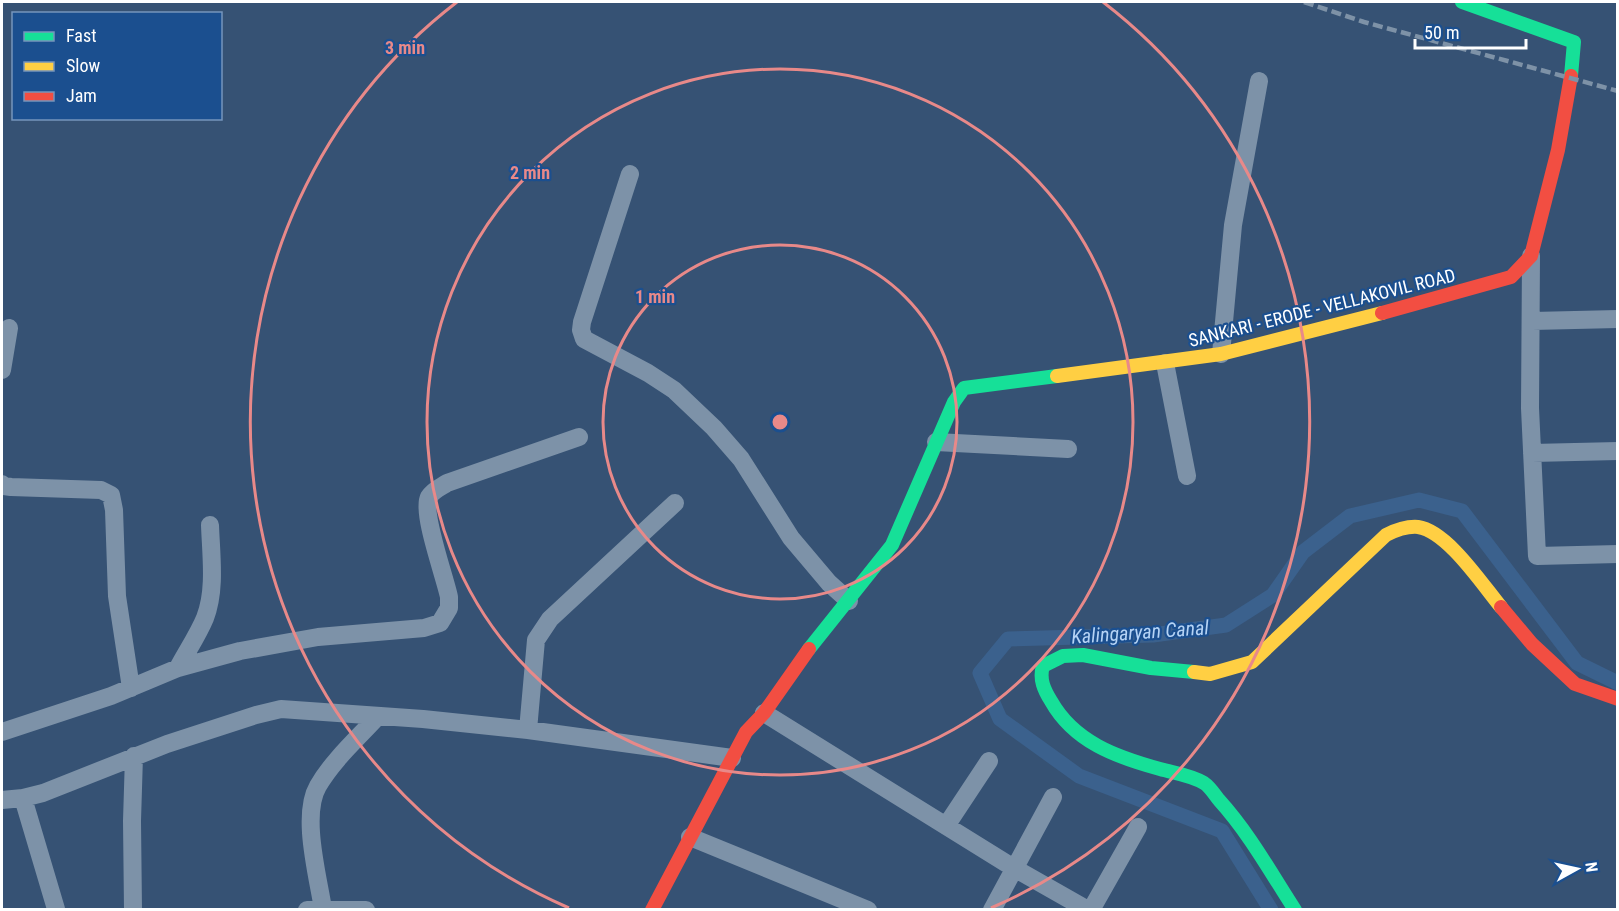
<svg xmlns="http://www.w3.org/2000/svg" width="1619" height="911" font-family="'Roboto Condensed',sans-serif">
	<rect width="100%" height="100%" fill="#365274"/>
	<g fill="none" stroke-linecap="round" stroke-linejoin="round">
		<!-- canal -->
		<path stroke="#3b618d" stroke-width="15" d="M 1271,910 L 1222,831 L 1079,776 L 1000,719 L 980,673 L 1008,639 L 1153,635 L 1226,625 L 1273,595 L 1303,552 L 1350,516 L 1419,500 L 1462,511 L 1577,663 L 1618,683"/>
		<!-- street -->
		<path stroke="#7d92a8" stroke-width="18" d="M 630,174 L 582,322 L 581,330 L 584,339 L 648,373 L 674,390 L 714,428 L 741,459 L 791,538 L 829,583 L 849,601
			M 1531,256 L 1530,408 L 1537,556 L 1618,554
			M 1532,321 L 1618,319
			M 1221,354 L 1233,225 L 1259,81
			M 1165,363 L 1187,476
			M 2,370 L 9,328
			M 936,442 L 1068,449
			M 1532,453 L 1618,451
			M 2,484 L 4,486 L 11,487 L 101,490 L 111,495 L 114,510 L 117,596 L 131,688
			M 178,668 C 187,651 198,635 205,618 C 216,590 211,555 210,525
			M 764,713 L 1014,868 L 1088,910
			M 528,730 L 536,640 L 550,619 L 675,503
			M 2,732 L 111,696 L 178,668 L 240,651 L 318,637 L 424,628 L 440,623 L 449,608 L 449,597 C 445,577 421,512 429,497 C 433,490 441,487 447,483 L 579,437
			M 23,798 L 56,909
			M 2,800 L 23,798 L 43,793 L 167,744 L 256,715 L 281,709 L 423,719 L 528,730 L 732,758
			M 946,826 L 989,761
			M 690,837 L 868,910
			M 323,909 C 318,876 301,815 318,786 C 333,760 358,738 378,716
			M 133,910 L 132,821 L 134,756
			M 307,910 L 366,910
			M 992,910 L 1053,797
			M 1091,910 L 1138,827"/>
		<!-- fast -->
		<path stroke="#16e098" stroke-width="14" d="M 1462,2 L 1574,42 L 1571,76
			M 809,649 L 892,545 L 954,402 L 964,388 L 1057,376
			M 1194,672 L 1151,668 L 1083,655 L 1063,656 L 1043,666 C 1039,679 1044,690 1051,701 C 1074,742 1116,757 1160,769 C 1174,773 1191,775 1204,783 C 1210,787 1215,795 1219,800 C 1249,833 1271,873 1295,910"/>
		<!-- slow -->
		<path stroke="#ffcf43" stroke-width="14" d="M 1057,376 L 1221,354 L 1382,313
			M 1194,672 L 1210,674 L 1252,662 L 1386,535 C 1396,530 1406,526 1418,527 C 1447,531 1482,584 1501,607"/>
		<!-- jam -->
		<path stroke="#f24e42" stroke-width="14" d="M 1382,313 L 1511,277 L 1531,256 L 1558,150 L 1571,76
			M 1501,607 L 1532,644 L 1575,684 L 1618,699
			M 652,910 L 746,732 L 764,713 L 809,649"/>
		<!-- rail -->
		<path stroke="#7e92a7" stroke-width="4.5" stroke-dasharray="10 4.5" stroke-linecap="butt" d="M 1304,2 L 1364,22 L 1618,91"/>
	</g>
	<!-- distance rings -->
	<g fill="none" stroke="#e88989" stroke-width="3">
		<circle cx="780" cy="422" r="177"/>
		<circle cx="780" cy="422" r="353"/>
		<path d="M569 908A530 530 0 0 1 457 2M1103 2A530 530 0 0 1 991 908"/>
	</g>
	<g text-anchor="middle" stroke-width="4.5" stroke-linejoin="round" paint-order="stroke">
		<!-- street labels -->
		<g font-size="18" fill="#fff" stroke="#1b4f8f">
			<text transform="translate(1322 308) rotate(-14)" y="6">SANKARI - ERODE - VELLAKOVIL ROAD</text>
		</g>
		<!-- water labels -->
		<g font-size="20" font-style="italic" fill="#b5d3f5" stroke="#1b4f8f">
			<text transform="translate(1140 632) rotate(-4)" y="7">Kalingaryan Canal</text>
		</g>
	</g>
	<circle cx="780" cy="422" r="9" fill="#e88989" stroke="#1b4f8f" stroke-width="3"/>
	<g font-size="18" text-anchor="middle" font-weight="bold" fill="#e88989" stroke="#1b4f8f" stroke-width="4.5" stroke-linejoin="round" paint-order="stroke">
		<text x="405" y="54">3 min</text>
		<text x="530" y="179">2 min</text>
		<text x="655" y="303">1 min</text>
	</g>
	<!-- border -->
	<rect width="1619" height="911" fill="none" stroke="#ffffff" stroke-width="6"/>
	<!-- legend -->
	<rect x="12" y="12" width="210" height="108" fill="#1b4f8f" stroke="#7695bc" stroke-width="1.5"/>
	<rect x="24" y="32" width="30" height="9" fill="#16e098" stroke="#7695bc" stroke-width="1.5"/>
	<text x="66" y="42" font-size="18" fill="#ffffff">Fast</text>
	<rect x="24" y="62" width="30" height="9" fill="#ffcf43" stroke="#7695bc" stroke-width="1.5"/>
	<text x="66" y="72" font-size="18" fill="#ffffff">Slow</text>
	<rect x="24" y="92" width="30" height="9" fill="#f24e42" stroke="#7695bc" stroke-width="1.5"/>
	<text x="66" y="102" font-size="18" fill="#ffffff">Jam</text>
	<!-- north arrow -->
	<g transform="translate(1577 869) rotate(82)" stroke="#1b4f8f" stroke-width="4.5" paint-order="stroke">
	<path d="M0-4.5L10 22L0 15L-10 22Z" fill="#ffffff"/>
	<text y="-9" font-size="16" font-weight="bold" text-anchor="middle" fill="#ffffff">N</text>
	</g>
	<!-- scale -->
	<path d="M1415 39v9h111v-9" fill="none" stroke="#ffffff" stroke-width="3"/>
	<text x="1424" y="39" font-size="18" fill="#ffffff" stroke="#1b4f8f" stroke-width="4.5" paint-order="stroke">50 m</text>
</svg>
